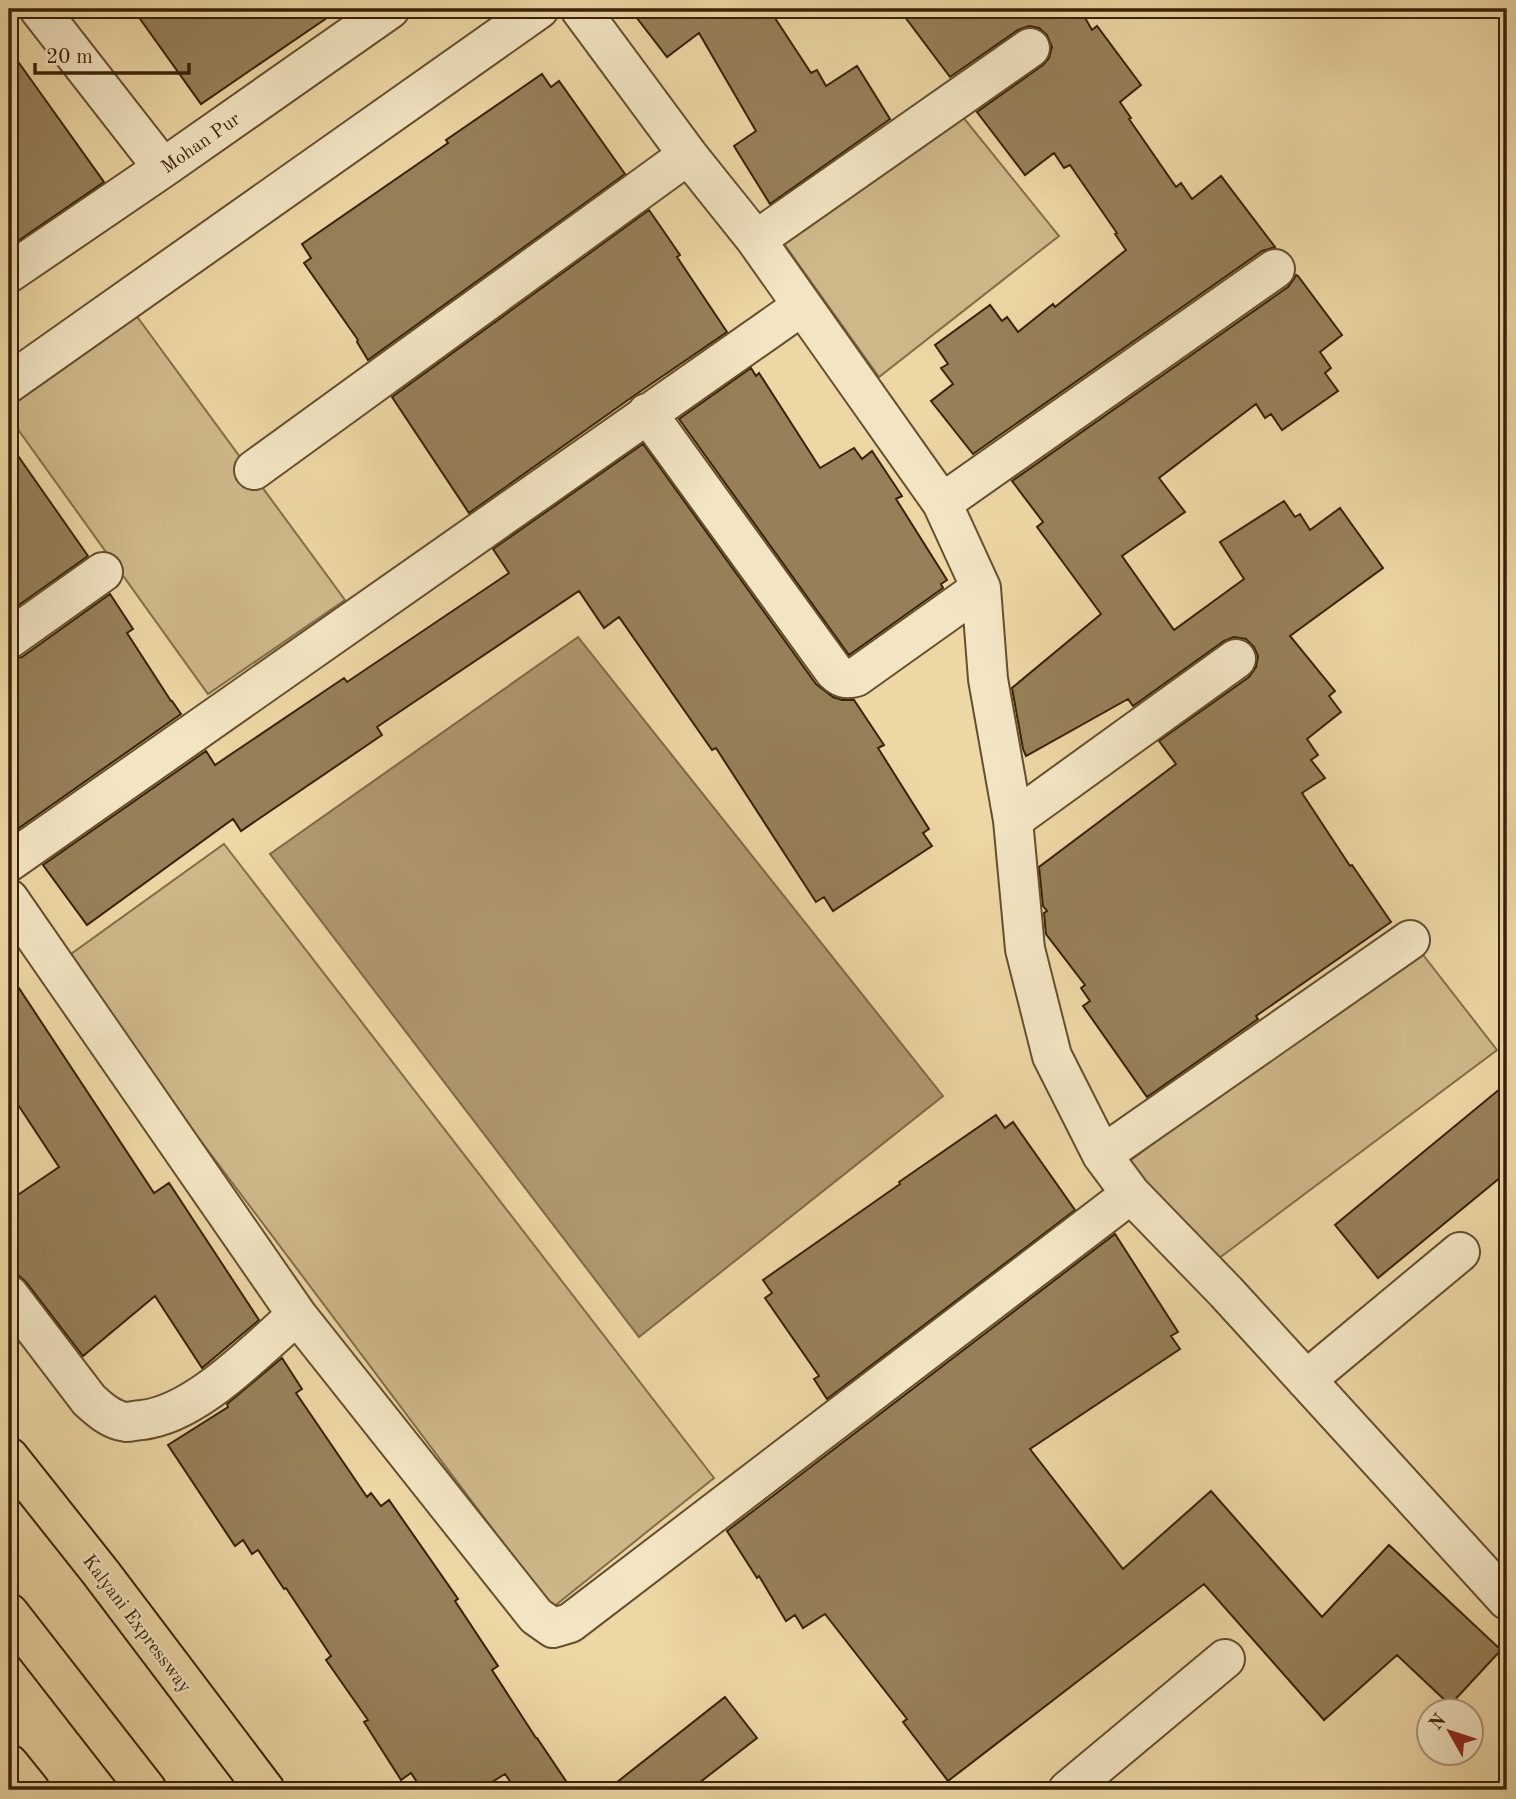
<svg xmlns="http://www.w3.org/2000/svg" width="1516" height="1799" font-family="'Old Standard TT',serif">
	<rect width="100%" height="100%" fill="#edd7a5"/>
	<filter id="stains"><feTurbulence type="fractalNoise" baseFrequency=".00286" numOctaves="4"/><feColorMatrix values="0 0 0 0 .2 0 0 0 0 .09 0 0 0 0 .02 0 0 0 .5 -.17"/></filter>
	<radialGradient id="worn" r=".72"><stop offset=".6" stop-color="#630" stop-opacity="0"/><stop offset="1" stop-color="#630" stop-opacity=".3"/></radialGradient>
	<!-- green -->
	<path fill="#ceb88a" stroke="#846d48" stroke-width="2" d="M 954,106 L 1059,236 L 879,377 L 782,241 Z
		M 127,303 L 345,600 L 208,694 L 9,417 L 9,390 Z
		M 224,844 L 714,1478 L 552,1608 L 64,959 Z
		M 1417,947 L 1497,1050 L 1214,1262 L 1123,1166 Z"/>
	<!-- water -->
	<path fill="#b0996f" stroke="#806945" stroke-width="2" d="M 578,637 L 943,1096 L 639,1337 L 270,854 Z"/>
	<!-- building -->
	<path fill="#978059" stroke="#392207" stroke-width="2" d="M 133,9 L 340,9 L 201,104 Z
		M 630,9 L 769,9 L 811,73 L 817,70 L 826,86 L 857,66 L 890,119 L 770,204 L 734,146 L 756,131 L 699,33 L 667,57 Z
		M 899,9 L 1080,9 L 1092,30 L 1097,26 L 1141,85 L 1120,102 L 1131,118 L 1129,119 L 1176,187 L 1181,183 L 1192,199 L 1221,176 L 1275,247 L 1262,251 L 973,454 L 931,401 L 953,384 L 941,368 L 948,364 L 935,345 L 990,305 L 1002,321 L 1007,317 L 1018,332 L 1053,304 L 1055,307 L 1126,250 L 1115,234 L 1117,233 L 1070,165 L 1064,168 L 1054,153 L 1025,175 L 977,112 L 1043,65 L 1049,58 L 1052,47 L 1047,35 L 1039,28 L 1029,26 L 1018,30 L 950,77 Z
		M 9,49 L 104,182 L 9,247 Z
		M 542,74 L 551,87 L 559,81 L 625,174 L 368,360 L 357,342 L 358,340 L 304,263 L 311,258 L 302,244 L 448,143 L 446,140 Z
		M 649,210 L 680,255 L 677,257 L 727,332 L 635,395 L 469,513 L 392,397 Z
		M 1296,275 L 1298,276 L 1342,335 L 1320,352 L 1331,368 L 1325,373 L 1338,391 L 1282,430 L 1271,414 L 1265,418 L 1256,404 L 1159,478 L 1185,512 L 1122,556 L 1174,630 L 1244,579 L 1220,542 L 1284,501 L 1295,517 L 1300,514 L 1310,530 L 1340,508 L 1383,568 L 1290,636 L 1335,691 L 1329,696 L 1341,712 L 1307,739 L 1318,755 L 1311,760 L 1325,778 L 1302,793 L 1350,866 L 1352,865 L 1391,922 L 1256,1016 L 1258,1019 L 1147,1097 L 1083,1006 L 1090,1001 L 1081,988 L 1085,985 L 1046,934 L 1044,913 L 1047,911 L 1043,906 L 1039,867 L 1176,764 L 1159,741 L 1249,677 L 1256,667 L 1258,656 L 1254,647 L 1246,639 L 1234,637 L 1224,641 L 1133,706 L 1128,699 L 1026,756 L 1023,749 L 1012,688 L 1101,614 L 1037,527 L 1043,522 L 1012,481 L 1288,287 L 1294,279 Z
		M 751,368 L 756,376 L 759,373 L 820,468 L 854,448 L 862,459 L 872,451 L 902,496 L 896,499 L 947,580 L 941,584 L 943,588 L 849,655 L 679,419 Z
		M 9,443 L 88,556 L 9,612 Z
		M 643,444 L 816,684 L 833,697 L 842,700 L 854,700 L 884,745 L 878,748 L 929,829 L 923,833 L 932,846 L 833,911 L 824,897 L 816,902 L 716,748 L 712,750 L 619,617 L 604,628 L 579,591 L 377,727 L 382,735 L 241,831 L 233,819 L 87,925 L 43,865 L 206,751 L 215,765 L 344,678 L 347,682 L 509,573 L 493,549 Z
		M 110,594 L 133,629 L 127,633 L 171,701 L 172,701 L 181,714 L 9,835 L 9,660 L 22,657 Z
		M 9,973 L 154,1193 L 169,1183 L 259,1320 L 202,1368 L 155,1296 L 83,1356 L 26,1282 L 18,1275 L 9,1274 L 9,1201 L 59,1167 L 9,1091 Z
		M 1507,1083 L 1507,1172 L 1378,1278 L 1335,1225 Z
		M 996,1115 L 1005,1128 L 1013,1122 L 1075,1210 L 827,1399 L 814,1379 L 819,1376 L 765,1298 L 772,1293 L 763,1280 L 900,1184 L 899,1182 Z
		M 1115,1234 L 1178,1332 L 1171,1336 L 1180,1349 L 1030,1449 L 1123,1569 L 1211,1491 L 1322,1617 L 1389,1545 L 1501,1650 L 1450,1705 L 1397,1655 L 1324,1720 L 1204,1584 L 948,1781 L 903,1722 L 907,1719 L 825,1614 L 803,1628 L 795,1615 L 786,1621 L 759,1576 L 757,1578 L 727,1531 Z
		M 282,1358 L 302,1389 L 296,1393 L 367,1497 L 371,1493 L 381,1506 L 389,1500 L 458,1599 L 455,1601 L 498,1666 L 492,1670 L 536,1738 L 537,1738 L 572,1790 L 516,1790 L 505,1774 L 479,1790 L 422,1790 L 411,1773 L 401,1780 L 364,1722 L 368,1720 L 326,1660 L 331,1656 L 286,1588 L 284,1589 L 258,1550 L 252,1554 L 243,1540 L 235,1546 L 168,1445 L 228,1407 L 227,1404 Z
		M 725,1697 L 757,1738 L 690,1790 L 607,1790 Z"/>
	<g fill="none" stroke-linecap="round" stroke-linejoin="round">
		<!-- street casing -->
		<g stroke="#664f2e" stroke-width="42">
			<path id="street" d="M 39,9 L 163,168
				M 580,9 L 688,155 L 756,240 L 942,503 L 981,588 L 988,679 L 1013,820 L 1025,949 L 1052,1056 L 1102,1155 L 1131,1194 L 1226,1292 L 1507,1600
				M 756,240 L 1030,48
				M 9,273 L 163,168 L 390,9
				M 9,383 L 539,9
				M 647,413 L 834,671 C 841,678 846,680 856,677 L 981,588
				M 254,470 L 688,155
				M 942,503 L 1275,269
				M 9,639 L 103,572
				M 1013,820 L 1236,659
				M 9,862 L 802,306
				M 9,899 L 297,1315 L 536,1616 L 553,1628 L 570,1623 L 1131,1194
				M 1102,1155 L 1410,940
				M 9,1295 L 89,1400 C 100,1410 111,1420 126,1422 C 131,1422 137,1420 142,1420 C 197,1414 256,1350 297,1315
				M 1306,1380 L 1460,1252
				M 1068,1790 L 1225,1659"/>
		</g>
		<!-- highway casing -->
		<g stroke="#392207" stroke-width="42">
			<path id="highway" d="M 9,1457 L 101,1573 L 265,1790
				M 9,1613 L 147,1790
				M 9,1764 L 30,1790"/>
		</g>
		<!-- street -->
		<use href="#street" stroke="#f3e5c4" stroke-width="38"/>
		<!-- highway -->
		<use href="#highway" stroke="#edd7a5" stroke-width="38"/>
	</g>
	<g text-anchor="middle" stroke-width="5" stroke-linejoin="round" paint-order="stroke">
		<!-- street labels -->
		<g font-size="19" fill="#392207" stroke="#f3e5c4">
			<text transform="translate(200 142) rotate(-35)" y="7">Mohan Pur</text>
			<text transform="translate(138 1623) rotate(53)" y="7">Kalyani Expressway</text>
		</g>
	</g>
	<!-- margin -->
	<rect width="1516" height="1799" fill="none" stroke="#edd7a5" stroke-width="35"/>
	<rect x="10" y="10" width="1495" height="1778" fill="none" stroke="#392207" stroke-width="3.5"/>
	<rect x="18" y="18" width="1481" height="1764" fill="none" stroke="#392207" stroke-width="2"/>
	<!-- north arrow -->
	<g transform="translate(1450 1732) rotate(309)"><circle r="33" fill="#f3e5c4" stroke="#a99778" stroke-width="2"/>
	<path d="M0-5L12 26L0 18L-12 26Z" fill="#8f2418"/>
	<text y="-10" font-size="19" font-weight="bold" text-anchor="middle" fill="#392207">N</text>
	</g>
	<!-- scale -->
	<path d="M35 63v10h154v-10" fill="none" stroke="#392207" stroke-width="3.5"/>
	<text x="46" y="63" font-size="21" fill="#392207" stroke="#f3e5c4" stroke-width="5" paint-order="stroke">20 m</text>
	<rect width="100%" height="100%" filter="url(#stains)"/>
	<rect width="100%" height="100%" fill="url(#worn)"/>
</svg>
